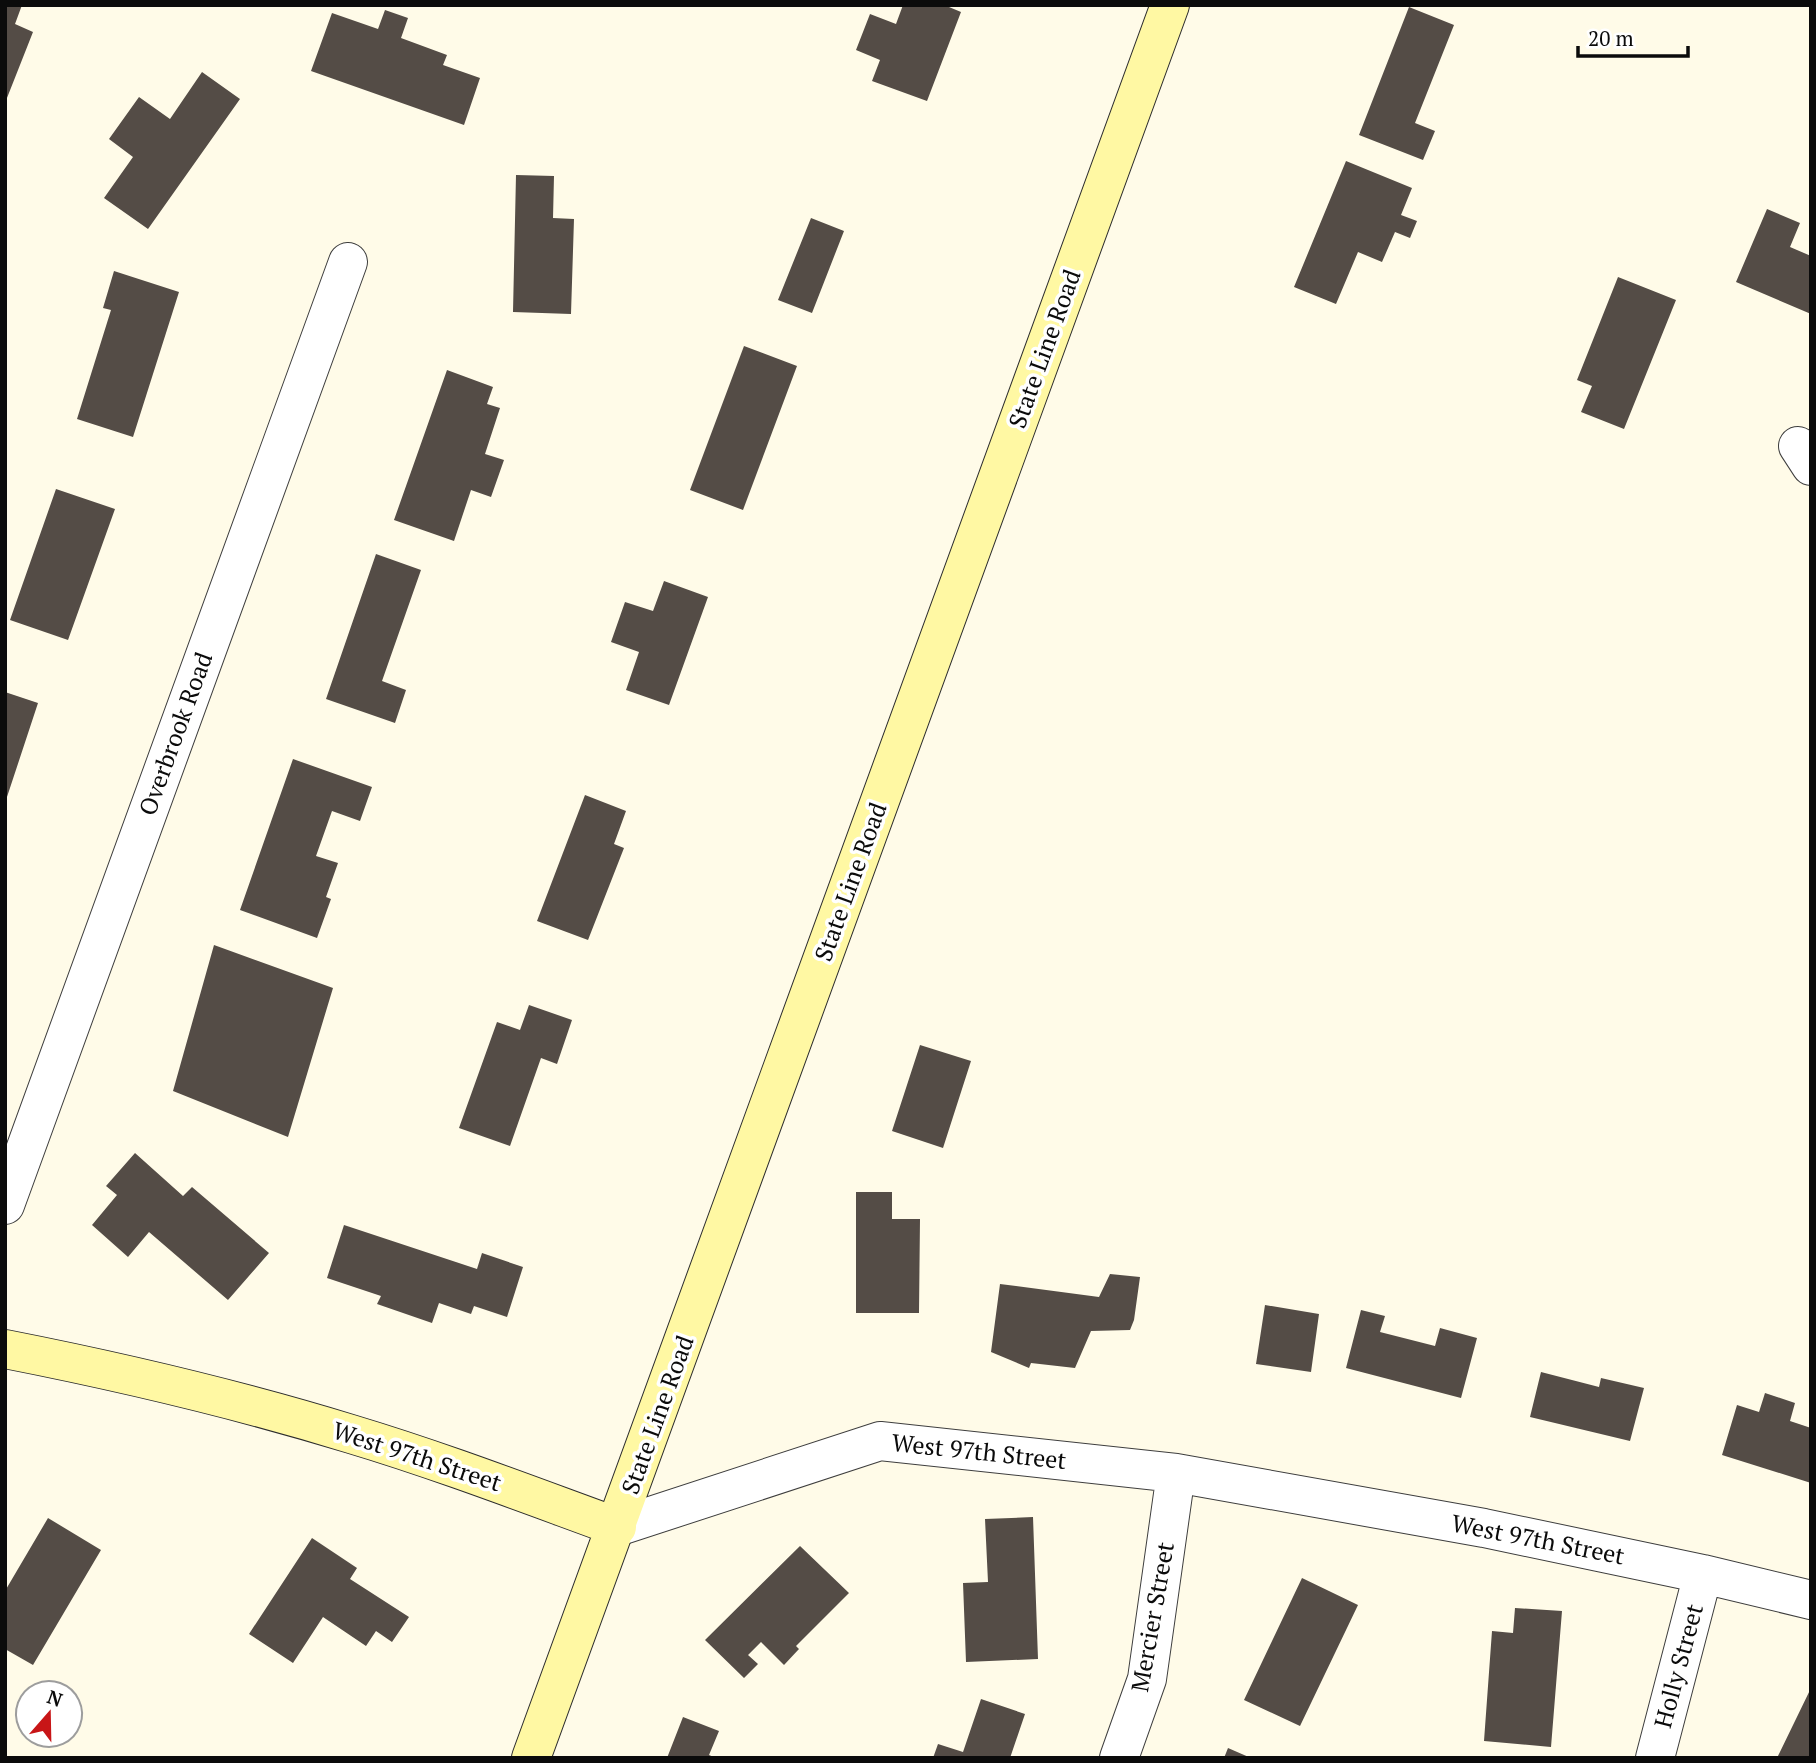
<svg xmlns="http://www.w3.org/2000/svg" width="1816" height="1763" font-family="'PT Serif',serif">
	<rect width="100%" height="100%" fill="#fffbe8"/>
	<!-- building -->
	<path fill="#544c46" d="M 5,5 L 22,5 L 15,24 L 33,32 L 5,103 Z
		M 903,5 L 949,5 L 949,7 L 961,12 L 927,101 L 872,81 L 880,60 L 856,50 L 870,14 L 896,24 Z
		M 1409,7 L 1454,25 L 1415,123 L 1435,131 L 1423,160 L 1359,135 Z
		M 385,10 L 408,18 L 401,38 L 447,55 L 443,65 L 480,78 L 464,125 L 311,71 L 332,13 L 378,29 Z
		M 202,72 L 240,99 L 148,229 L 104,198 L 133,157 L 109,139 L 139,97 L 170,119 Z
		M 1346,161 L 1412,188 L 1401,215 L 1417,221 L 1410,238 L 1395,232 L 1382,262 L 1358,252 L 1336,304 L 1294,287 Z
		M 516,175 L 554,176 L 553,218 L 574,219 L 571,314 L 513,312 Z
		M 1767,209 L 1800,223 L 1790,247 L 1811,256 L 1811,314 L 1736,282 Z
		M 811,218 L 844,231 L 812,313 L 778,300 Z
		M 114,271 L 179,292 L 133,437 L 77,419 L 111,310 L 103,308 Z
		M 1618,277 L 1676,300 L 1624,429 L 1581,412 L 1592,386 L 1577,380 Z
		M 744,346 L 797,366 L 743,510 L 690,490 Z
		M 447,370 L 493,387 L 487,404 L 500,408 L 485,454 L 504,460 L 491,497 L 471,490 L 454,541 L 394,520 Z
		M 56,489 L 115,509 L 68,640 L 10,620 Z
		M 376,554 L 421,570 L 382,681 L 406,690 L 395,723 L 326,699 Z
		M 664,581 L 708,597 L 669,705 L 626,690 L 639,652 L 611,642 L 625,602 L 653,611 Z
		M 5,692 L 38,703 L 6,800 L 5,800 Z
		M 293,759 L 372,787 L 360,821 L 332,811 L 316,856 L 338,863 L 326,897 L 331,899 L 317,938 L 240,910 Z
		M 585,795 L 626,811 L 614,844 L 624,848 L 588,940 L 537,921 Z
		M 214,945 L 333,988 L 288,1137 L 173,1091 Z
		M 529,1005 L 572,1020 L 557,1064 L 541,1058 L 510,1146 L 459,1128 L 497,1022 L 520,1030 Z
		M 920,1045 L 971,1061 L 943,1148 L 892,1131 Z
		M 135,1153 L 183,1196 L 192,1187 L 269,1253 L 228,1300 L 149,1232 L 128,1257 L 92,1225 L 117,1195 L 106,1186 Z
		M 856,1192 L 892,1192 L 892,1219 L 920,1219 L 919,1313 L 856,1313 Z
		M 344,1225 L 477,1269 L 482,1253 L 523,1267 L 507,1317 L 474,1306 L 471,1314 L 439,1303 L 432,1323 L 377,1304 L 381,1296 L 327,1278 Z
		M 1110,1274 L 1140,1277 L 1134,1320 L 1130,1330 L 1091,1331 L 1075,1368 L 1031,1363 L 1029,1368 L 991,1352 L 1000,1284 L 1099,1297 Z
		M 1265,1305 L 1319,1314 L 1311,1372 L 1256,1364 Z
		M 1361,1310 L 1385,1316 L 1380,1332 L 1435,1346 L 1440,1328 L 1477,1338 L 1461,1398 L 1346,1368 Z
		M 1541,1372 L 1599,1387 L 1601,1378 L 1644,1388 L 1630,1441 L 1530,1417 Z
		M 1765,1393 L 1795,1403 L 1790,1421 L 1811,1428 L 1811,1483 L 1722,1455 L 1737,1405 L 1759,1412 Z
		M 1033,1517 L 1038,1659 L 966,1662 L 963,1583 L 988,1582 L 985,1519 Z
		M 48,1518 L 101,1550 L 33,1665 L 5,1649 L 5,1591 Z
		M 312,1538 L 357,1568 L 350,1579 L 409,1617 L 392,1642 L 376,1631 L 366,1646 L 323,1617 L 293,1663 L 249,1634 Z
		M 800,1546 L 849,1593 L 796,1646 L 799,1649 L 784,1665 L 761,1642 L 748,1655 L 758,1664 L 744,1678 L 705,1640 Z
		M 1302,1578 L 1358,1605 L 1300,1726 L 1244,1700 Z
		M 1515,1608 L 1562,1611 L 1551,1747 L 1484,1741 L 1492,1631 L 1513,1633 Z
		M 1811,1688 L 1811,1758 L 1777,1758 Z
		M 981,1699 L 1025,1714 L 1010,1758 L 933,1758 L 938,1744 L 963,1752 Z
		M 683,1717 L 719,1731 L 709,1755 L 716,1758 L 667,1758 Z
		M 1228,1748 L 1251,1758 L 1224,1758 Z"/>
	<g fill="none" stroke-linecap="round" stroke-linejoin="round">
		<!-- street casing -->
		<g stroke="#3e3e3e" stroke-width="40">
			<path id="street" d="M 1798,446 L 1811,466
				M 5,1205 L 348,262
				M 617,1527 L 880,1441 L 1176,1473 L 1484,1528 L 1703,1574 L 1811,1600
				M 1119,1758 L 1147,1679 L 1176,1473
				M 1655,1758 L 1703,1574"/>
		</g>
		<!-- secondary casing -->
		<g stroke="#2d2d2d" stroke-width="40">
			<path id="secondary" d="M 5,1349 C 122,1372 237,1399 351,1434 C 441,1461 529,1495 617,1527
				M 531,1758 L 1170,5"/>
		</g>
		<!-- street -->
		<use href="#street" stroke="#fff" stroke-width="38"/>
		<!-- secondary -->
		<use href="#secondary" stroke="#fff8a3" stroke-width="38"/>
	</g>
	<g text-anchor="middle" stroke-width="7" stroke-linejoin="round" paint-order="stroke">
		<!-- street labels -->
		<g font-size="24" fill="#0b0b0b" stroke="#fff">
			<text transform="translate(1045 349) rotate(-70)" y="8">State Line Road</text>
			<text transform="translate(176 734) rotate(-70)" y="8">Overbrook Road</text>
			<text transform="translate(851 882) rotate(-70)" y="8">State Line Road</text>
			<text transform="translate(658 1415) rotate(-70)" y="8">State Line Road</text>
			<text transform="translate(979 1452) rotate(6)" y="8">West 97th Street</text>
			<text transform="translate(417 1457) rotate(18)" y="8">West 97th Street</text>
			<text transform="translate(1538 1540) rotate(11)" y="8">West 97th Street</text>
			<text transform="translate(1153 1617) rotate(-80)" y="8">Mercier Street</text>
			<text transform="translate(1679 1666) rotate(-75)" y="8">Holly Street</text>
		</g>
	</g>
	<!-- border -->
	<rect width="1816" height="1763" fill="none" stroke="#0b0b0b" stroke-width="14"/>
	<!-- north arrow -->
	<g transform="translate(49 1714) rotate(20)"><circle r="33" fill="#ffffff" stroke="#9d9d9d" stroke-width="2"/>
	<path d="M0-5L12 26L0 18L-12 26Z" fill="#c81517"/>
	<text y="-10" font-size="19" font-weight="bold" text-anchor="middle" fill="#0b0b0b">N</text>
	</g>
	<!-- scale -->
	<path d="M1578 46v10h110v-10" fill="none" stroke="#0b0b0b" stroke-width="3.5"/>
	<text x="1588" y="46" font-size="21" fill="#0b0b0b" stroke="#ffffff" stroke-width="5" paint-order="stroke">20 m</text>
</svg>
